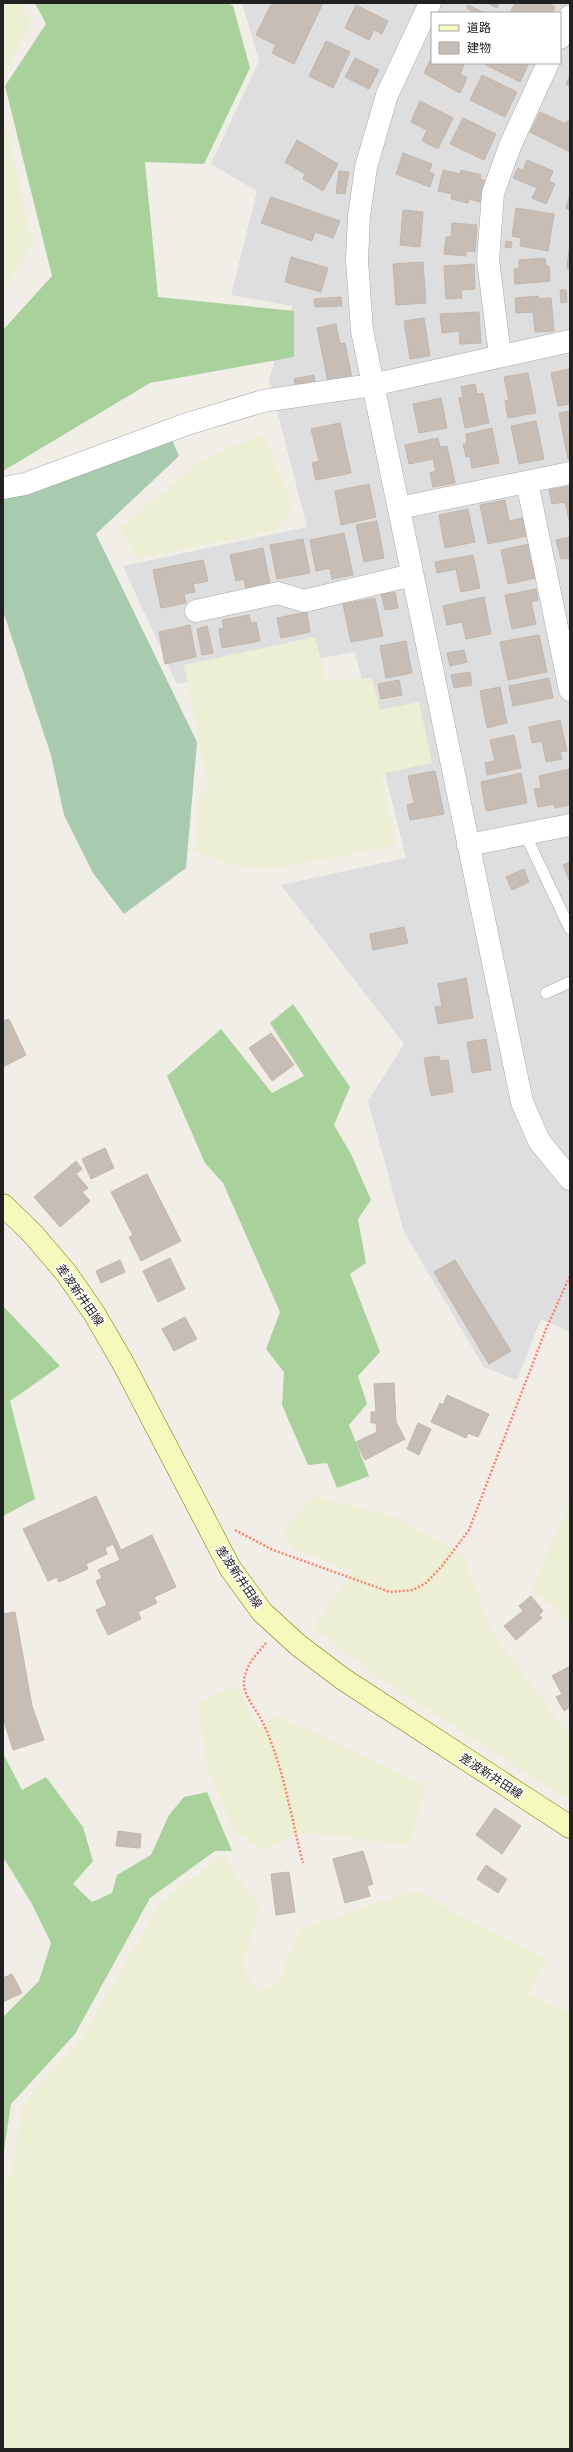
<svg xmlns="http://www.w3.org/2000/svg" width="573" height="2452" font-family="'Roboto Condensed','Noto Sans JP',sans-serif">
	<rect width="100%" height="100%" fill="#f1eee7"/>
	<!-- residential -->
	<path fill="#dfdede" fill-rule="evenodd" d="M 242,3 L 570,3 L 570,1332 L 541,1319 L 517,1380 L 484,1367 L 404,1232 L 368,1101 L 404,1044 L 281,885 L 406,858 L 355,652 L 177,684 L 123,566 L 307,527 L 269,379 L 292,306 L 231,295 L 257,191 L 211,164 L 259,61 ZM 432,13 L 560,13 L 560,63 L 432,63 Z"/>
	<!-- farmland -->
	<path fill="#ecefd3" d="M 3,3 L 21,3 L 32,24 L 3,75 Z
		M 3,112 L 33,245 L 3,289 Z
		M 263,434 L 293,508 L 276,530 L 136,559 L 120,528 L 201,461 Z
		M 315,637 L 327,682 L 372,678 L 380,710 L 419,702 L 432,763 L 381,774 L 396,845 L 268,870 L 233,865 L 194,851 L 199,794 L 209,791 L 184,665 Z
		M 314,1496 L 395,1517 L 464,1556 L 490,1629 L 570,1736 L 570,1801 L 382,1680 L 313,1627 L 353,1571 L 292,1549 L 284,1530 Z
		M 570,1500 L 570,1623 L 532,1589 Z
		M 237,1686 L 243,1701 L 260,1728 L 276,1715 L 426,1785 L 409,1845 L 311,1833 L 287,1836 L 265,1851 L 234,1831 L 207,1767 L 198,1703 Z
		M 223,1855 L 259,1907 L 243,1966 L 257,1993 L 279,1981 L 299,1930 L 391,1898 L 416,1892 L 548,1959 L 529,1994 L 570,2013 L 570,2449 L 3,2449 L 3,2180 L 13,2174 L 21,2106 L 82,2037 L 161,1901 Z"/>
	<!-- forest -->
	<path fill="#a9d19c" d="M 35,3 L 228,3 L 233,6 L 250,68 L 204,164 L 145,162 L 158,297 L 294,311 L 294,357 L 150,383 L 3,471 L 3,330 L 52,276 L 5,86 L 46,24 Z
		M 293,1004 L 350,1087 L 334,1125 L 351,1154 L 371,1200 L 358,1219 L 366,1263 L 350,1274 L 380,1352 L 358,1376 L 367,1404 L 349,1425 L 369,1476 L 337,1488 L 327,1463 L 308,1465 L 282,1405 L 284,1372 L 266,1349 L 280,1312 L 223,1183 L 205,1163 L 167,1076 L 221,1029 L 272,1093 L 304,1076 L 270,1023 Z
		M 3,1306 L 60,1366 L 10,1401 L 35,1499 L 3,1516 Z
		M 3,1753 L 22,1790 L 46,1777 L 83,1827 L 93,1861 L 73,1884 L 92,1902 L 112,1893 L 117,1875 L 151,1855 L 169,1815 L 184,1797 L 207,1792 L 232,1851 L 215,1851 L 150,1898 L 75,2034 L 11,2104 L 3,2157 L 3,2017 L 39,1981 L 51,1943 L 32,1904 L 3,1857 Z"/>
	<!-- cemetery -->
	<path fill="#a8caae" d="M 172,440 L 179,456 L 96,534 L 197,742 L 186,868 L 124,914 L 93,873 L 64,815 L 51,755 L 3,611 L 3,497 Z"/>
	<!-- building -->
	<path fill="#c6beb6" stroke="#c3b5a9" d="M 272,3 L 323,3 L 294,64 L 272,53 L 276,45 L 256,35 Z
		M 487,3 L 499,3 L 497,8 Z
		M 515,3 L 547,3 L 555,7 L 552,13 L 510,13 Z
		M 356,5 L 388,21 L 382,34 L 374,30 L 369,40 L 345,28 Z
		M 468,5 L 485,13 L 476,13 L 467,8 Z
		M 326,41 L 350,52 L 333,88 L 309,76 Z
		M 432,57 L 432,63 L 460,63 L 464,65 L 460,74 L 467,78 L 460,93 L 424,73 Z
		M 355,58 L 379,70 L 369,89 L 345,77 Z
		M 487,63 L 529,63 L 520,82 L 486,65 Z
		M 482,75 L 517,92 L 505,117 L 470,100 Z
		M 570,75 L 570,87 L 566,84 Z
		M 420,101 L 453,118 L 438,149 L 422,141 L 427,130 L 411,122 Z
		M 540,112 L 566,124 L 567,121 L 570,122 L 570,152 L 530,132 Z
		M 463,118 L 496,134 L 484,160 L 450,144 Z
		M 297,140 L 338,164 L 323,191 L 303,179 L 305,174 L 285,162 Z
		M 403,153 L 432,164 L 429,172 L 434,174 L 430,187 L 396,174 Z
		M 527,160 L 553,171 L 549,181 L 555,184 L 546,204 L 532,198 L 537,188 L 513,178 L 518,168 L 523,170 Z
		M 443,170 L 460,174 L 461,170 L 481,175 L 480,179 L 486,181 L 480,202 L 469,199 L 468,203 L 451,199 L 452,194 L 438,191 Z
		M 339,171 L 349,172 L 345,194 L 336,193 Z
		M 570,195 L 570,210 L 566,208 Z
		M 271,197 L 340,221 L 333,238 L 315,232 L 312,241 L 261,223 Z
		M 516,208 L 554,214 L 548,251 L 520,246 L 521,238 L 512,236 Z
		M 403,210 L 423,212 L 420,247 L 400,245 Z
		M 452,223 L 477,225 L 475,252 L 466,251 L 466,256 L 444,254 L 446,237 L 451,237 Z
		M 506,241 L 512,242 L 511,248 L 505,247 Z
		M 570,242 L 570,269 L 567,268 Z
		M 291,257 L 328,268 L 321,292 L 285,282 Z
		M 545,258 L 546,266 L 549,266 L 550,281 L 515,284 L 514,269 L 519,268 L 519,260 Z
		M 423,262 L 426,303 L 396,305 L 393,264 Z
		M 474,264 L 475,289 L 461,290 L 462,298 L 446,299 L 444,266 Z
		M 560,290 L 566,290 L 567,302 L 561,303 Z
		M 538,296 L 539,299 L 551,298 L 554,331 L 535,332 L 533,312 L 516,313 L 515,298 Z
		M 341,297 L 342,306 L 315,307 L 314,299 Z
		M 479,312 L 481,343 L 460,344 L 459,331 L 442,333 L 440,314 Z
		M 424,318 L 430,356 L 410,359 L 404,321 Z
		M 336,324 L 340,344 L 345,343 L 352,378 L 328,382 L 317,328 Z
		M 570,369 L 569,404 L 558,406 L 551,373 Z
		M 528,373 L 536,413 L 508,418 L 505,401 L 509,400 L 504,377 Z
		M 314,375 L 315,385 L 296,389 L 294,379 Z
		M 475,384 L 477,394 L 483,393 L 489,423 L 465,428 L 459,398 L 463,397 L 461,387 Z
		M 441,398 L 447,428 L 419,433 L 413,404 Z
		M 570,411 L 570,459 L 568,459 L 559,413 Z
		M 536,421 L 544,459 L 519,464 L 511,426 Z
		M 340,423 L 351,473 L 316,480 L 312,463 L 319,461 L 311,429 Z
		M 492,428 L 499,463 L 472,468 L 470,456 L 466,457 L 463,444 L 467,444 L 466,434 Z
		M 438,438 L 440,447 L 447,446 L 455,483 L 433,487 L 430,473 L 436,471 L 433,459 L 409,464 L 405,445 Z
		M 369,484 L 376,517 L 341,525 L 335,491 Z
		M 570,486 L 570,525 L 565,502 L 552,504 L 549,490 Z
		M 505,500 L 509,521 L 523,518 L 527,536 L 488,544 L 480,505 Z
		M 468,509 L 475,542 L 445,548 L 439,515 Z
		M 377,521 L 384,558 L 364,562 L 356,525 Z
		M 344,533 L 353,575 L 332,579 L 330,568 L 316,571 L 310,540 Z
		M 570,537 L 570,558 L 561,559 L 556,540 Z
		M 303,539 L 310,573 L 277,579 L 270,545 Z
		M 529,544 L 536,578 L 508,584 L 501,550 Z
		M 263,548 L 270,584 L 246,589 L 244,579 L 236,581 L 230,555 Z
		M 473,555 L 480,588 L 461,592 L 456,569 L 437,573 L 435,562 Z
		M 203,560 L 208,581 L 193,584 L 195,592 L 184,594 L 186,603 L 161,608 L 153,570 Z
		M 536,589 L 538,600 L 531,602 L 536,624 L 512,629 L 505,595 Z
		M 395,592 L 398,608 L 385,610 L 381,594 Z
		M 484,597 L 491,634 L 466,639 L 462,622 L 447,625 L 443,606 Z
		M 375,598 L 383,636 L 351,642 L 343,604 Z
		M 307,612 L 310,632 L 281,638 L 277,618 Z
		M 249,615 L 251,623 L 256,622 L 260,641 L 222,648 L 219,629 L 224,628 L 222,620 Z
		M 190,625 L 196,657 L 165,664 L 159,632 Z
		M 207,626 L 213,653 L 202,655 L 197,629 Z
		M 539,635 L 547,672 L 508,680 L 500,642 Z
		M 406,641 L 412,673 L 386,678 L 380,646 Z
		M 464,650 L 467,662 L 450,666 L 447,653 Z
		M 470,672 L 472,685 L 454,688 L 451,675 Z
		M 549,678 L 553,698 L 513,706 L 509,686 Z
		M 399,680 L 402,695 L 381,699 L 378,684 Z
		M 500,687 L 507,723 L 487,728 L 480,691 Z
		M 560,720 L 567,751 L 560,752 L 562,759 L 546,762 L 542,741 L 532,743 L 529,727 Z
		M 514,735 L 521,768 L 487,775 L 485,763 L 495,761 L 490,740 Z
		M 570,769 L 570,805 L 555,808 L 554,804 L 538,807 L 534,789 L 541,788 L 539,776 Z
		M 435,771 L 444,814 L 410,820 L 407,805 L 414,803 L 408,776 Z
		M 521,773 L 527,803 L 486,811 L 481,782 Z
		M 570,862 L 570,882 L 563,865 Z
		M 524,869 L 529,882 L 512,890 L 506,877 Z
		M 404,927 L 408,943 L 373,950 L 370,934 Z
		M 466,978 L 473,1018 L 438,1024 L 435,1007 L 442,1006 L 438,984 Z
		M 9,1019 L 26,1055 L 3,1067 L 3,1021 Z
		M 271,1033 L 294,1065 L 272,1081 L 249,1048 Z
		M 486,1039 L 491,1070 L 472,1073 L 467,1042 Z
		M 439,1056 L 440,1061 L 448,1060 L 453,1092 L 431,1096 L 424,1058 Z
		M 105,1148 L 114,1168 L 91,1179 L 82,1159 Z
		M 76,1161 L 82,1169 L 76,1174 L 88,1188 L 82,1192 L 90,1201 L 60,1227 L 34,1197 Z
		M 147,1174 L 181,1241 L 141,1261 L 129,1237 L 133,1235 L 111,1192 Z
		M 170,1258 L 185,1289 L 158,1302 L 143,1271 Z
		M 120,1260 L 125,1272 L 101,1283 L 96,1271 Z
		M 455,1260 L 511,1351 L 489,1364 L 434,1272 Z
		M 185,1317 L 197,1339 L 174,1351 L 162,1329 Z
		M 394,1383 L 396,1422 L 405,1439 L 365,1460 L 356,1442 L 377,1432 L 376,1423 L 371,1423 L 371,1412 L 376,1412 L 374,1384 Z
		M 447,1395 L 489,1414 L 478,1437 L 468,1433 L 466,1438 L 431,1422 L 440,1403 L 443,1405 Z
		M 418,1423 L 431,1429 L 419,1455 L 407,1449 Z
		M 96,1496 L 121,1550 L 152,1535 L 176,1587 L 154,1597 L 157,1603 L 138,1612 L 141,1619 L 108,1635 L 96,1610 L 107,1605 L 96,1581 L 102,1578 L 98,1570 L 120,1560 L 113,1544 L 105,1548 L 107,1554 L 86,1564 L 88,1569 L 59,1582 L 57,1577 L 48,1581 L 23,1529 Z
		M 531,1596 L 543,1611 L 539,1615 L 542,1618 L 516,1640 L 504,1626 L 523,1611 L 519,1606 Z
		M 15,1612 L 32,1706 L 44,1740 L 13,1750 L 3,1718 L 3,1614 Z
		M 570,1666 L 570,1707 L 564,1711 L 556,1697 L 562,1694 L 552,1676 Z
		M 495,1808 L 521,1826 L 502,1854 L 476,1835 Z
		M 118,1831 L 141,1834 L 140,1848 L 116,1846 Z
		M 363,1851 L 373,1884 L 367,1886 L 370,1896 L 345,1903 L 333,1859 Z
		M 486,1865 L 507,1879 L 498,1893 L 477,1879 Z
		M 289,1872 L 295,1912 L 276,1915 L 271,1874 Z
		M 12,1974 L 22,1993 L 3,2002 L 3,1978 Z"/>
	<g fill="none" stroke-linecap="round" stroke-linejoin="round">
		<!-- service casing -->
		<g stroke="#a8a8a8" stroke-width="12">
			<path id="service" d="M 525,834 L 570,929
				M 546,993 L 570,982"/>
		</g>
		<!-- minor casing -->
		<g stroke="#a8a8a8" stroke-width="23">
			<path id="minor" d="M 430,3 L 387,95 L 366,167 L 359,216 L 357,260 L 362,331 L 522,1102 L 539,1141 L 570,1179
				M 560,38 L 570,16
				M 500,355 L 488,260 L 493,193 L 510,146 L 548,63
				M 527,482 L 570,690
				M 3,488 L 25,484 L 187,424 L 263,401 L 372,385 L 570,341
				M 399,508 L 570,473
				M 196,611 L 278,593 L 304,601 L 412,575
				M 468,845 L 570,825"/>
		</g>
		<!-- secondary casing -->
		<g stroke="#6a7b04" stroke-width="23">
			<path id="secondary" d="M 3,1205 L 32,1233 L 67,1274 L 94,1313 L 123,1363 L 230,1568 L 262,1612 L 298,1645 L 343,1679 L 570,1827"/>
		</g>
		<!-- path -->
		<path stroke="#fb826e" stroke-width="2.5" stroke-dasharray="2 2" stroke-linecap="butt" d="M 235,1530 L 273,1550 L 390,1592 L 413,1590 L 426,1583 L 442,1566 L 469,1530 L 546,1329 L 570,1276
			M 266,1643 C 256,1655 244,1667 244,1683 C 244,1697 256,1709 262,1721 C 283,1763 291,1818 303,1863"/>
		<!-- service -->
		<use href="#service" stroke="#fff" stroke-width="11"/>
		<!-- minor -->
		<use href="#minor" stroke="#fff" stroke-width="22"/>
		<!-- secondary -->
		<use href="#secondary" stroke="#f5fabc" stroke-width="22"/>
	</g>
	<g text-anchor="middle" stroke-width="3" stroke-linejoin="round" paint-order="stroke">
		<!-- street labels -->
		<g font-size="12" fill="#212121" stroke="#fff">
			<text transform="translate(80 1295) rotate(55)" y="4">差波新井田線</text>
			<text transform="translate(239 1577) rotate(56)" y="4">差波新井田線</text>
			<text transform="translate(491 1776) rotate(33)" y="4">差波新井田線</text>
		</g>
	</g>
	<!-- border -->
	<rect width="573" height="2452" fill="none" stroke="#212121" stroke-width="8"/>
	<!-- legend -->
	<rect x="431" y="12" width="130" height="52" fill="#ffffff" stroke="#a6a6a6"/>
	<rect x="439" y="25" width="20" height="6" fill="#f5fabc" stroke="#a6a6a6"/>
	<text x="467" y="32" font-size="12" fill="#212121">道路</text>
	<rect x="439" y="42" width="20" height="12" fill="#c6beb6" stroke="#a6a6a6"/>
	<text x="467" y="52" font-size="12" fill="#212121">建物</text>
</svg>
